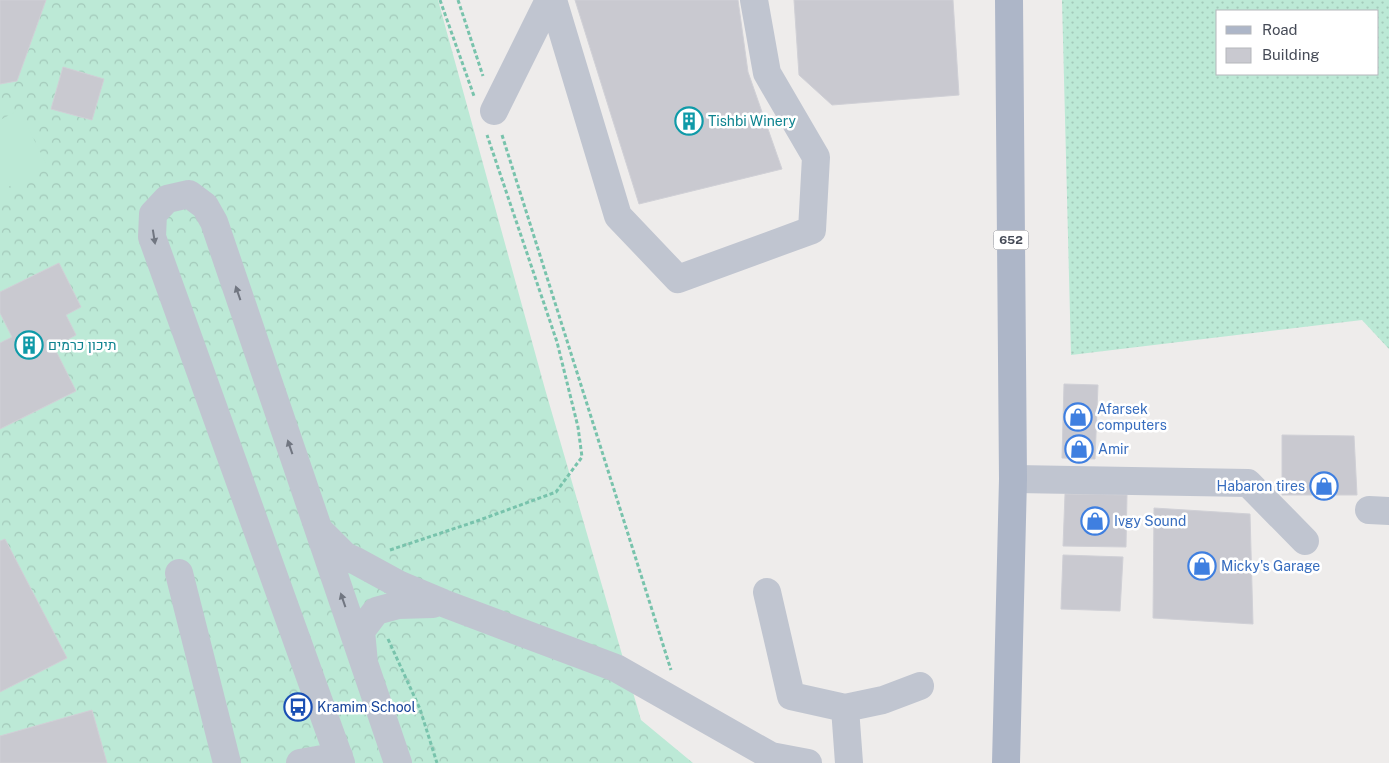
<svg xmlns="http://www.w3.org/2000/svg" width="1389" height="763" font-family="'Public Sans',Heebo,sans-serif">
	<defs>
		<pattern id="grass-dots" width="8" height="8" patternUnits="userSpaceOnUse" patternTransform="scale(1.25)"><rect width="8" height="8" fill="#bce9d6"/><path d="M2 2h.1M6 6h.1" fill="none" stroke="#a3c9ba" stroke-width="1.8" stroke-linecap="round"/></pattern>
		<pattern id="forest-crowns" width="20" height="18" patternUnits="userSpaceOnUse" patternTransform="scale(1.25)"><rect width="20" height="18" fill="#bce9d6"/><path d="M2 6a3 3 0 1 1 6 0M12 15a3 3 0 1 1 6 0" fill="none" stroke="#a3c9ba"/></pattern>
	</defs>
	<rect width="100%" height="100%" fill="#eeeceb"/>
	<!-- grass -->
	<path fill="url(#grass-dots)" fill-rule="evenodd" d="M 1062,0 L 1389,0 L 1389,349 L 1362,320 L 1071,355 ZM 1218,11 L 1378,11 L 1378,74 L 1218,74 Z"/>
	<!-- forest -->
	<path fill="url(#forest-crowns)" d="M 0,0 L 438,0 L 545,389 L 641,720 L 693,763 L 0,763 Z"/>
	<!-- pitch -->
	<path fill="#bce9d6" d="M 19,110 L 48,167 L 0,191 L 0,120 Z"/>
	<!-- building -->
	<path fill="#c9c9d0" stroke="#d0d0d6" d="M 0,0 L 46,0 L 17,81 L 0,84 Z
		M 575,0 L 738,0 L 748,72 L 782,169 L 639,204 Z
		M 794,0 L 953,0 L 959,95 L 832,105 L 799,75 Z
		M 63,67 L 104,79 L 92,120 L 51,109 Z
		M 59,263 L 81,307 L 66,315 L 76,335 L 54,347 L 76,391 L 0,429 L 0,343 L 12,337 L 0,313 L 0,292 Z
		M 1064,384 L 1098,385 L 1095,459 L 1062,458 Z
		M 1282,435 L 1354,436 L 1357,495 L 1282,495 Z
		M 1065,494 L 1127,495 L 1126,547 L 1063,546 Z
		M 1154,508 L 1250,514 L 1253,624 L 1153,618 Z
		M 5,539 L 67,658 L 0,692 L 0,541 Z
		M 1063,555 L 1123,557 L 1120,611 L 1061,609 Z
		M 92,710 L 107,763 L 0,763 L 0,736 Z"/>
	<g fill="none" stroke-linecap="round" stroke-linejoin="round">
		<!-- path -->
		<path stroke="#78c3ac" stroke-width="3" stroke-dasharray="4 2.5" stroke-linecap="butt" d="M 440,0 L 474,96
			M 458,0 L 483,76
			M 502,135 L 671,670
			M 390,550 L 477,521 L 556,492 L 582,457 L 578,427 L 557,342 L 487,135
			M 388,639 L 420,709 L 437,763"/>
		<!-- minor -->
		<path stroke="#c0c5d0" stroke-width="28" d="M 553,0 L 618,216 L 678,279 L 812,230 L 816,157 L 767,73 L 754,0
			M 494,111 L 549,0
			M 1013,479 L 1248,483 L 1305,541
			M 1369,510 L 1389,511
			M 322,533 L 345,556 L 356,561 L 400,585 L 443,603 L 616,668 L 771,756 L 808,763
			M 179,573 L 227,763
			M 767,592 L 791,696 L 845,708 L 849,763
			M 845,708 L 883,700 L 920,686
			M 300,763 L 339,756
			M 341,763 L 152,237 L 153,214 L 167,199 L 189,194 L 205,206 L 214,222 L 364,663
			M 398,763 L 364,663 L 361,631 L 376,611 L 398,605 L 433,604"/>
		<!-- major -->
		<path stroke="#adb6c8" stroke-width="28" d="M 1006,763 L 1013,479 L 1009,0"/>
	</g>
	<!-- one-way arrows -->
	<defs><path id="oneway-solid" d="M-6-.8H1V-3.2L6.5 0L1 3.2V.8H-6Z" transform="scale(1.25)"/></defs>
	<g fill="#717681">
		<use href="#oneway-solid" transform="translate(154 237) rotate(81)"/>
		<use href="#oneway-solid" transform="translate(238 293) rotate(-109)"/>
		<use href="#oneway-solid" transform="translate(290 447) rotate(-109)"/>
		<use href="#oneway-solid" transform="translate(343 600) rotate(-109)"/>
	</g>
	<!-- icons -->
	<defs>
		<g id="building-ring" transform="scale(1.4375)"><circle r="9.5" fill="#fff" stroke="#0f9aa8" stroke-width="1.5"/><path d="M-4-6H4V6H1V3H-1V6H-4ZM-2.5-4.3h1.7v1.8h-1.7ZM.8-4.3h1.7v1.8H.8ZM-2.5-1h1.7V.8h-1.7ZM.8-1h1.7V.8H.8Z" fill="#0f9aa8"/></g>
		<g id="shop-ring" transform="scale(1.4375)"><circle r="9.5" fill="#fff" stroke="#3f7fe0" stroke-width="1.5"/><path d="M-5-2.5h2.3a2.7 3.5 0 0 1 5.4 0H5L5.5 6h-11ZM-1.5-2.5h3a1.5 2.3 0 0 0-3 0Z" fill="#3f7fe0"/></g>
		<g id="bus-ring" transform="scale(1.4375)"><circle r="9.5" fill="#fff" stroke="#1a4fb4" stroke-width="1.5"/><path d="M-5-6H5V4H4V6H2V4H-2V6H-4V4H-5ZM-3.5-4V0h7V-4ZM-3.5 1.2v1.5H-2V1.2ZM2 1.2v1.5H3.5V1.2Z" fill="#1a4fb4"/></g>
	</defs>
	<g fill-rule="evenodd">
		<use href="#building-ring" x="689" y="121"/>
		<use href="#building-ring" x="29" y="345"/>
		<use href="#shop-ring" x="1078" y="417"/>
		<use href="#shop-ring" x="1079" y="449"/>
		<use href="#shop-ring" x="1324" y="486"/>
		<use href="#shop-ring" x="1095" y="521"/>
		<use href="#shop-ring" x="1202" y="566"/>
		<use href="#bus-ring" x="298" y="707"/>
	</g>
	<g text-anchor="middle" stroke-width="5" stroke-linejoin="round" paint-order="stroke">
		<!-- shield labels -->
		<rect fill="#fff" stroke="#7e8189" stroke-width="1" x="993.5" y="230.5" width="35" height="19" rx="4"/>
		<g font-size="12" font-weight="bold" fill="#464b57">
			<text x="1011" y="244">652</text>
		</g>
		<!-- culture labels -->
		<g font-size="14" fill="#0d838f" stroke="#fff" text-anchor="start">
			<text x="708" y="126">Tishbi Winery</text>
			<text x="48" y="350">תיכון כרמים</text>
		</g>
		<!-- shop labels -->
		<g font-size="14" fill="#366cbe" stroke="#fff" text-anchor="start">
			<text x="1097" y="414">Afarsek<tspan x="1097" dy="16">computers</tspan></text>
			<text x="1098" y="454">Amir</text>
			<text x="1305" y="491" text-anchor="end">Habaron tires</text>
			<text x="1114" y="526">Ivgy Sound</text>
			<text x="1221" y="571">Micky's Garage</text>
		</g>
		<!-- transit labels -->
		<g font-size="14" fill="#164399" stroke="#fff" text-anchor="start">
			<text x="317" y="712">Kramim School</text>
		</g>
	</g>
	<!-- legend -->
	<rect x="1216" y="10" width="162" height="65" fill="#ffffff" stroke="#b5b7bc"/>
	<rect x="1226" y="26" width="25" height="8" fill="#adb6c8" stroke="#b5b7bc"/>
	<text x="1262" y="35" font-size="15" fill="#464b57">Road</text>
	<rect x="1226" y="48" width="25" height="15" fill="#c9c9d0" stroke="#b5b7bc"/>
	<text x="1262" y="60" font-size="15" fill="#464b57">Building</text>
</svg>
